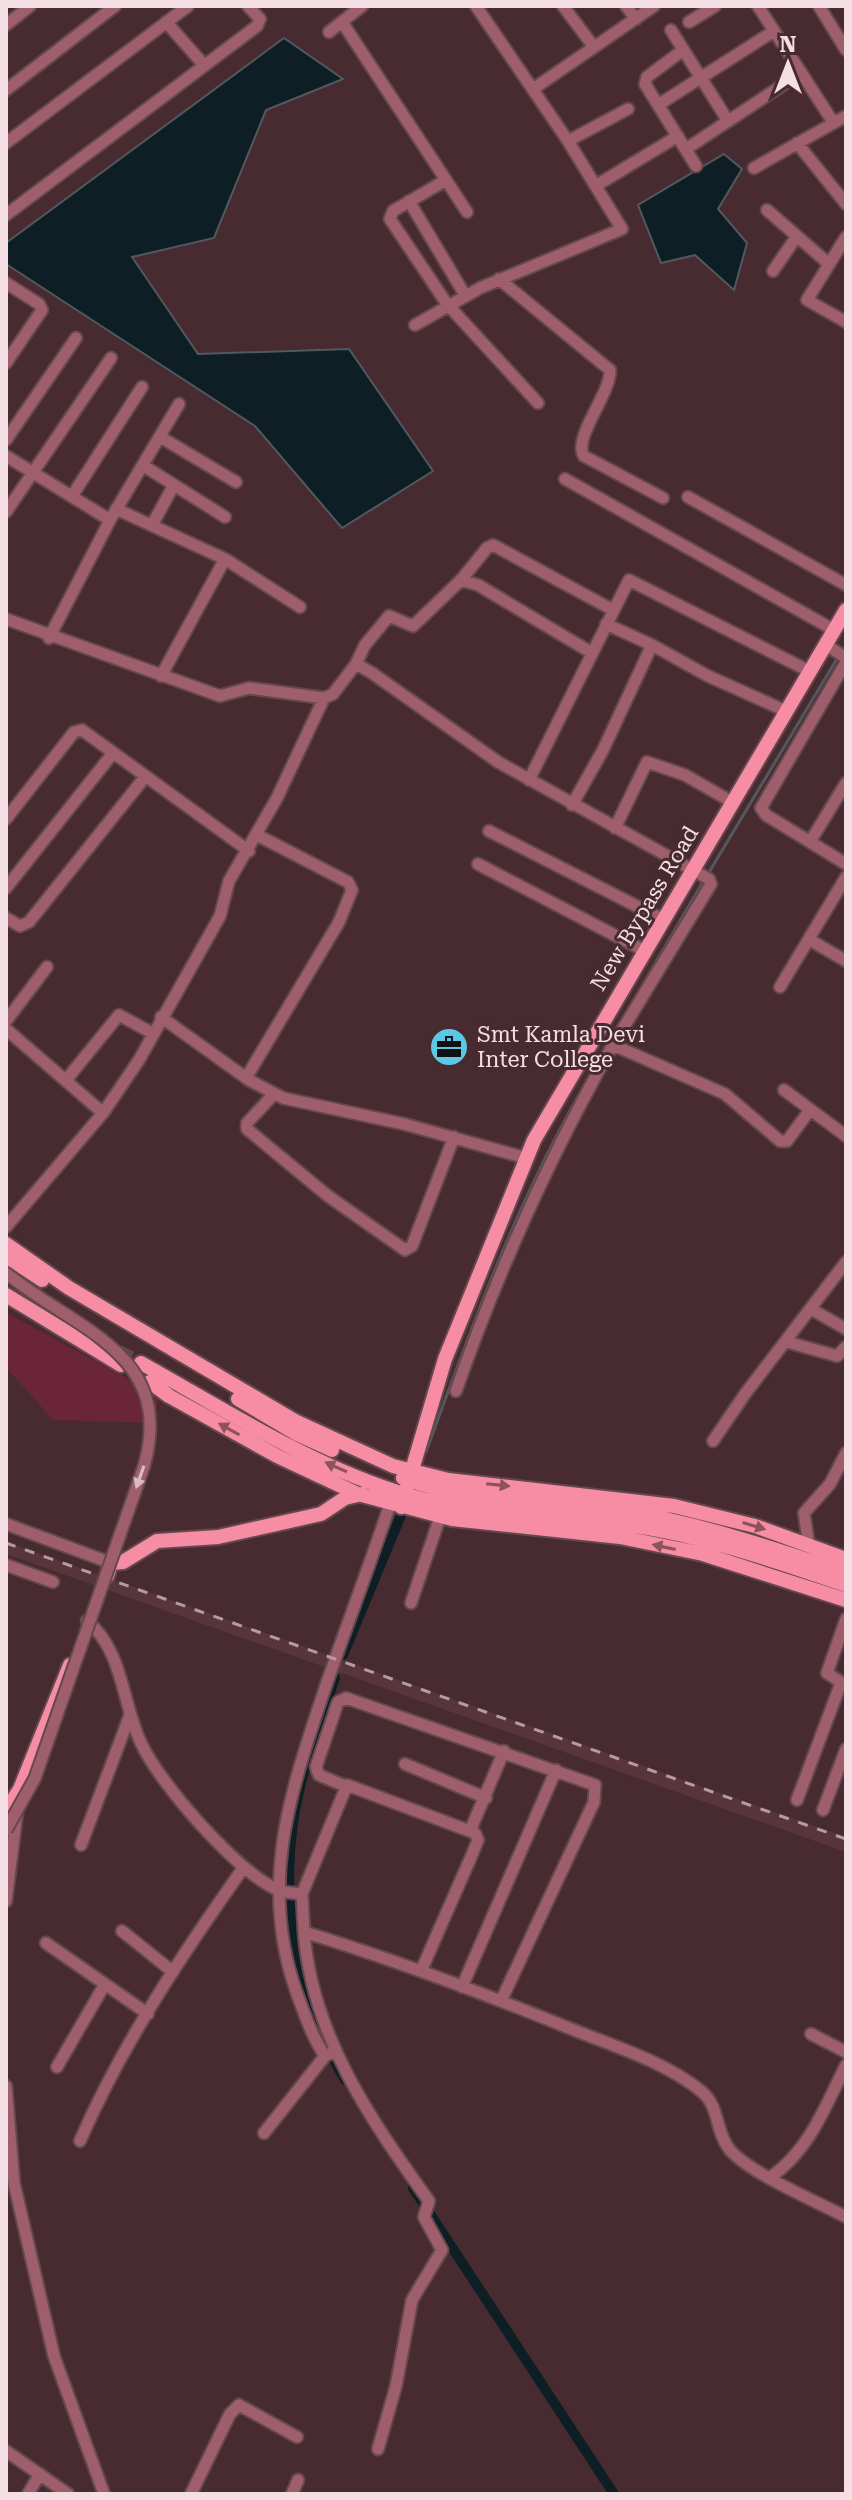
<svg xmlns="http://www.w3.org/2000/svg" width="852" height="2500" font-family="'Roboto Serif',serif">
	<rect width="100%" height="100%" fill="#482b31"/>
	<!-- built -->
	<path fill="#58343b" d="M 6,1542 L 846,1837 L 846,1852 L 6,1554 Z"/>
	<!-- green -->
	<path fill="#6a2539" d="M 7,1313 L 159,1396 L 153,1423 L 53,1420 L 6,1367 Z"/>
	<!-- water -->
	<path fill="#0d1f24" stroke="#52595e" stroke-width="2" d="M 284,38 L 343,79 L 266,110 L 214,238 L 132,257 L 198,354 L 349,349 L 433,471 L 342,528 L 255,426 L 6,264 L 6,243 Z
		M 724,154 L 742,169 L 718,209 L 747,243 L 734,290 L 695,255 L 661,263 L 638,205 Z"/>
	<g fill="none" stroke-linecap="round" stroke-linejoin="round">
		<!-- stream -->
		<path stroke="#52595e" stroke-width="3" d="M 708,874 L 838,657
			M 643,984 L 704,880
			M 426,1452 C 471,1328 515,1206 581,1091"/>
		<!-- canal -->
		<path stroke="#0d1f24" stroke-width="10" d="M 343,1655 L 402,1513
			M 335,1678 C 318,1728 298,1779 292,1831 C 281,1916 302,2006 345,2080
			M 413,2188 L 614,2494"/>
		<!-- major-tunnel -->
		<path stroke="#62464c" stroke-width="14" stroke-dasharray="14 7" stroke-linecap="butt" d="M 81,1333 L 141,1363"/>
		<!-- minor casing -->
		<g stroke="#64484e" stroke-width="15">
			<path id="minor" d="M 563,6 L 594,47
				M 626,6 L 636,19
				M 758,6 L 833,122
				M 819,6 L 846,50
				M 166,22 L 204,65
				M 342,22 L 467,212
				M 689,22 L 715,6
				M 6,25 L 30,6
				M 671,30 L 728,121
				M 329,32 L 362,6
				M 683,50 L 647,77 L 645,84 L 696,166
				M 533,89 L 654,6
				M 6,90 L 115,6
				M 658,105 L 774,31
				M 568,141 L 628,109
				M 6,143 L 188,6
				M 797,143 L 846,204
				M 686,149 L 801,73
				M 754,168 L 846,116
				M 446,180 L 393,211 L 390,219 L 447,304 L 538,403
				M 597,185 L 678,136
				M 409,201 L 465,295
				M 767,210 L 829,264
				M 6,215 L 257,26 L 260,19 L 248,6
				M 846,237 L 807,300 L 846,322
				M 773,271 L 797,236
				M 499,279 L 610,370 C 611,394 572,438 584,456 L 663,498
				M 6,283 L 39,304 L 42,310 L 6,363
				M 415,325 L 480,288 L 622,229 L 568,141 L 476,6
				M 162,438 L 236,482
				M 6,440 L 76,338
				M 6,456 L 110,520
				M 144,466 L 225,517
				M 565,479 L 834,630
				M 72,496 L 142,387
				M 688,497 L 846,585
				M 116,509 L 225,559 L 161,676
				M 6,512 L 111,358
				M 152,525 L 174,485
				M 225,559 L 300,607
				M 461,580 L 487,548 L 493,545 L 613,610
				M 6,619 L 220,696 L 249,688 L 324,698 L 333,694 L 356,664 L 372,673 L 498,762 L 709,879 L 711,884 L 613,1045 L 725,1094 L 780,1141 L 787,1141 L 810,1110
				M 49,638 L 110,520 L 179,404
				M 825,644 L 846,658
				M 652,645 L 708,676 L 786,711
				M 846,662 L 761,808 L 766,815 L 846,864
				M 356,664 L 365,645 L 389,616 L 413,626 L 461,580 L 478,585 L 592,653
				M 529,780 L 629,580 L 809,671
				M 572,805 L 603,750 L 652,645 L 606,624
				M 6,819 L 74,732 L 82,730 L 249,851
				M 615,828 L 647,762 L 685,775 L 732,802
				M 489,831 L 662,919
				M 810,842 L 846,783
				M 478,864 L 643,950
				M 6,888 L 113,753
				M 6,918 L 20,926 L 29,922 L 145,777
				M 810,940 L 846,961
				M 780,987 L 846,877
				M 161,1017 L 249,1080 L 283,1098 L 404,1124 L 526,1158
				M 6,1021 L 47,967
				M 6,1029 L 103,1113
				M 246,1078 L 339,922 L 352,890 L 348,882 L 257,835
				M 66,1080 L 119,1015 L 152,1033
				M 784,1090 L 846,1136
				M 274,1094 L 247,1123 L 247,1129 L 328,1196 L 405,1250 L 412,1246 L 454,1137
				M 6,1227 L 103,1113 L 139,1060 L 220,916 L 229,881 L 277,798 L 324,698
				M 811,1309 L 846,1329
				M 787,1342 L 837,1356 L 846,1347
				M 456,1391 C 498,1271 550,1156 613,1045
				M 713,1441 L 745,1394 L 846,1262
				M 6,1524 L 111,1563
				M 809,1546 L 804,1513 L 830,1484 L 846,1453
				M 6,1565 L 53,1582
				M 411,1603 L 440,1517
				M 87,1621 C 123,1650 122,1703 141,1743 C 160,1784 236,1871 278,1890 C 285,1893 295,1893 302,1894 L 304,1932 C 396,1960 485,1994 574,2030 C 616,2047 665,2062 701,2091 C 720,2106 715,2132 730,2150 C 751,2174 816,2201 846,2217
				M 845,1685 L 827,1673 L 846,1619
				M 405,1764 L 486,1798
				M 345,1786 L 319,1775 L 316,1767 L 338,1702 L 346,1698 L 595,1785 L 594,1802 L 501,2001
				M 797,1800 L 841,1683
				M 823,1810 L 846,1749
				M 470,1831 L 504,1751
				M 81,1845 L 130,1715
				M 302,1894 L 347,1785 L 475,1833 L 478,1840 L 471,1857 L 421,1971
				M 6,1901 L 17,1813
				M 122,1931 L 173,1972
				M 304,1932 C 312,2035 370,2119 429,2201 L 424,2217 L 442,2250 L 412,2300 L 396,2386 L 378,2449
				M 46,1943 L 148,2014
				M 462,1987 L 556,1770
				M 811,2034 L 846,2052
				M 336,2051 L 325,2056 C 312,2037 305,2015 297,1994 C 259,1888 288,1799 322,1697 C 345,1629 371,1563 393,1495
				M 57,2067 L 105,1984
				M 6,2086 L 14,2183 L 54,2356 L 104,2494
				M 264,2133 L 325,2056
				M 80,2141 C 122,2044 183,1953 244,1867
				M 771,2177 C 810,2149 825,2107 846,2065
				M 6,2451 L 68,2494
				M 28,2494 L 40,2474
				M 191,2494 L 230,2414 L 239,2405 L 297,2437
				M 292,2494 L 298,2480"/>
		</g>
		<!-- major casing -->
		<g stroke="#64484e" stroke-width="18">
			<path id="major" d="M 6,1244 L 69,1288 L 295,1421 L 393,1466 L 448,1480 L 674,1506 L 755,1526 L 846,1559
				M 6,1256 L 42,1280
				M 6,1295 L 121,1365
				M 141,1363 C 227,1411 313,1467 407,1495 C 480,1516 556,1515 630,1525 C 704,1536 776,1561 846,1585
				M 150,1382 L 169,1396 L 277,1456 L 358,1494 L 452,1519 L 620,1537 L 703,1554 L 846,1600
				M 238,1399 L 297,1434 L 332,1450
				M 403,1478 C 473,1504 549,1500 621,1511 C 699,1523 772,1548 846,1573
				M 401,1507 L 445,1359 L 534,1140 L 846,610
				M 107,1576 L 111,1563 L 123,1562 L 157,1541 L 218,1537 L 321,1514 L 345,1498 L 362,1494
				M 6,1811 L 20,1789 L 70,1665"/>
		</g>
		<!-- minor -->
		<use href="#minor" stroke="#9e5e6c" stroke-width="11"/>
		<!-- major -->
		<use href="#major" stroke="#f68da5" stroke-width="14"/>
		<!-- rail -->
		<path stroke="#b49ca1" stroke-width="3" stroke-dasharray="10 10" stroke-linecap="butt" d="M 6,1543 L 846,1839"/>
		<!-- minor-bridge casing -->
		<g stroke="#64484e" stroke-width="15" stroke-linecap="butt">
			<path id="minor-bridge" d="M 6,1273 C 75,1330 176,1353 144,1466 L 35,1778 L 6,1830"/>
		</g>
		<!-- minor-bridge -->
		<use href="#minor-bridge" stroke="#9e5e6c" stroke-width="11"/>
	</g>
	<!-- one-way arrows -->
	<defs><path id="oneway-solid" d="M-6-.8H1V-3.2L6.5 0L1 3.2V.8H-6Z" transform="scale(2)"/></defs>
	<g fill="#8e525f">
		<use href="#oneway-solid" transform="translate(229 1429) rotate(-151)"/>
		<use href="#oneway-solid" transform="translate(336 1467) rotate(-156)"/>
		<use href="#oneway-solid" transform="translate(498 1485) rotate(6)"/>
		<use href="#oneway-solid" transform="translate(754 1526) rotate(17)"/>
		<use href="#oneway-solid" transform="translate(664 1547) rotate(-168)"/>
	</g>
	<use fill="#dab9c0" href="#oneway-solid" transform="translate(140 1477) rotate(109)"/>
	<!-- icons -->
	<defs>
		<g id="office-disc" transform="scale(2)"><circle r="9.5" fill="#5bc8e6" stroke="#482b31"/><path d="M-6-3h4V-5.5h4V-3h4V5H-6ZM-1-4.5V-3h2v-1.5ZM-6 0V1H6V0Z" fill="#111"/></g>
	</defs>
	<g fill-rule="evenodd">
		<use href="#office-disc" x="449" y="1047"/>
	</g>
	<g text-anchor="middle" stroke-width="6" stroke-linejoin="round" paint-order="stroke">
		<!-- street labels -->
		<g font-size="22" fill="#f4e0e4" stroke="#482b31">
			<text transform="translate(644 908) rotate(-59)" y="8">New Bypass Road</text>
		</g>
		<!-- poi labels -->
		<g font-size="22" fill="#f4e0e4" stroke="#482b31" text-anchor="start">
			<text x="477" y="1042">Smt Kamla Devi<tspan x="477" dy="25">Inter College</tspan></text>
		</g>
	</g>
	<!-- border -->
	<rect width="852" height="2500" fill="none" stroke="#f4e0e4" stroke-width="16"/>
	<!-- north arrow -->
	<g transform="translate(788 64)" stroke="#482b31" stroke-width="6" paint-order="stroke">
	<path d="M0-6L14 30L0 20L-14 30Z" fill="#f4e0e4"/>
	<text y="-12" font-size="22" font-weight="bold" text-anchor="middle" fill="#f4e0e4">N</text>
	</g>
</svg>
